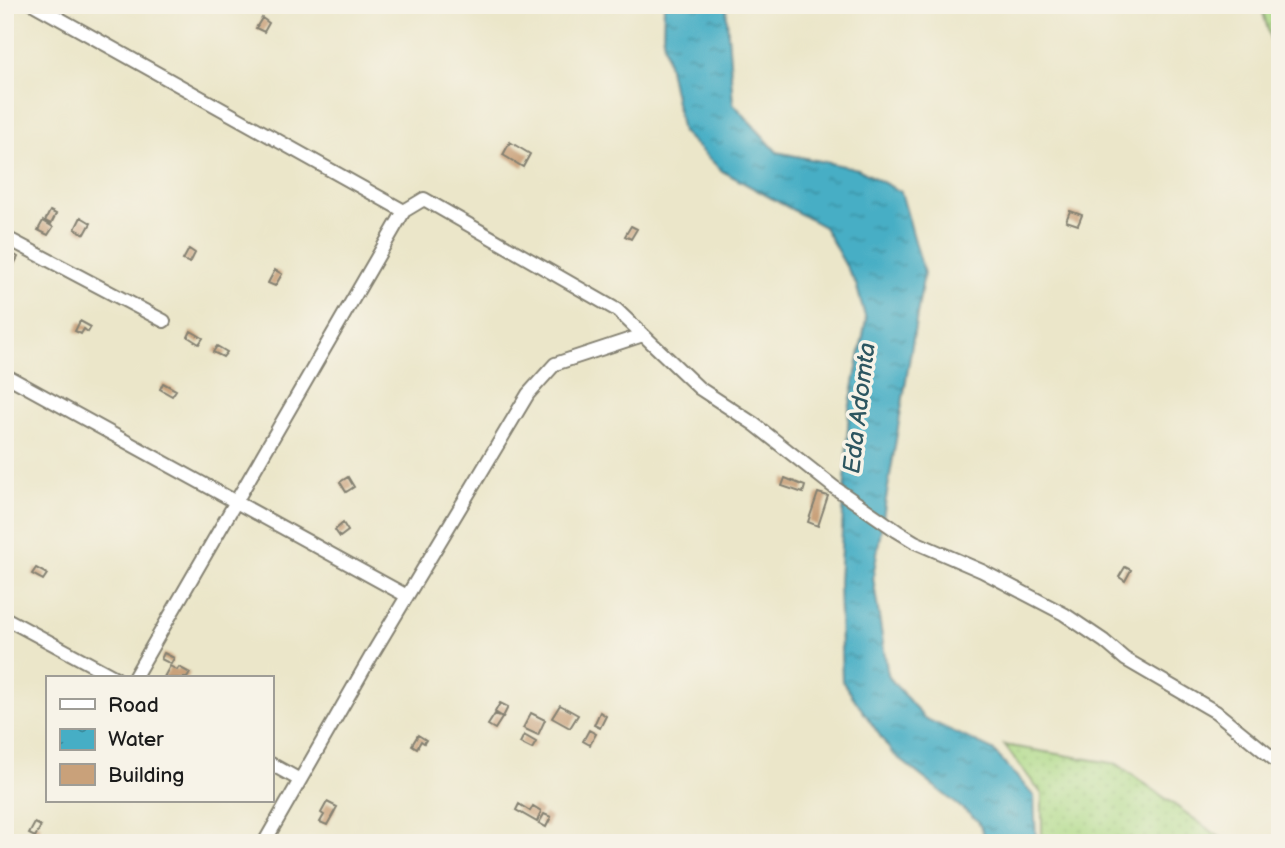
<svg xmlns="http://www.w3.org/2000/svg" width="1285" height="848" font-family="'Balsamiq Sans',sans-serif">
	<defs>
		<pattern id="grass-dots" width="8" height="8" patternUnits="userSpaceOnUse" patternTransform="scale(1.75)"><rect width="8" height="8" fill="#acd985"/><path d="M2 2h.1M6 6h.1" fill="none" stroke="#93ba72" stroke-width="1.8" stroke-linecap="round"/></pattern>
		<pattern id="water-ripples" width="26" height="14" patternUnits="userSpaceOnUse" patternTransform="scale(1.75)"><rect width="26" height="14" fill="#46aec5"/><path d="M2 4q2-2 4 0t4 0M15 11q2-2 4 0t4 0" fill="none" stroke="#3a8d9f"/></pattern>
	</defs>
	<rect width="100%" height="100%" fill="#f7f3e8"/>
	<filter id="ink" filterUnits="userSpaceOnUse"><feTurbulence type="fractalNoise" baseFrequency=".0143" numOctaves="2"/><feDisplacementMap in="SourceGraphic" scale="14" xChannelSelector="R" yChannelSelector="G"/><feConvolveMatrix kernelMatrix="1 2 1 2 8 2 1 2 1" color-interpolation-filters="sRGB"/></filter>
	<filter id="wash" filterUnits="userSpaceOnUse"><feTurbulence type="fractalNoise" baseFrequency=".00686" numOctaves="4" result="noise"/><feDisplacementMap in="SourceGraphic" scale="28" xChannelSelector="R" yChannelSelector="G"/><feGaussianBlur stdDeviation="1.57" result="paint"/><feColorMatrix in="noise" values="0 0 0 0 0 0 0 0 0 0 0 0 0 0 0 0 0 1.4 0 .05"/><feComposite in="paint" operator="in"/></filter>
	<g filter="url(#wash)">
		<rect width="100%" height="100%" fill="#ebe6c9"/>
		<!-- grass -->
		<path fill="url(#grass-dots)" stroke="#647a50" stroke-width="2" d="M 1261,5 L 1280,5 L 1280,73 Z
			M 1004,745 L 1117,764 L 1228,843 L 1042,843 L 1042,794 Z"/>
		<!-- water -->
		<path fill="url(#water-ripples)" stroke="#316570" stroke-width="2" d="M 664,5 L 726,5 L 733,103 L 777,152 L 858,169 L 901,192 L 924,273 L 873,577 L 888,676 L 924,718 L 993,750 L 1034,796 L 1036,843 L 987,843 L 978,821 L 892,753 L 842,681 L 839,582 L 849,410 L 866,320 L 856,284 L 824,227 L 722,171 L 682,132 L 663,39 Z"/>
		<g id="blocks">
			<!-- building -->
			<path fill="#c9a17a" d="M 262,18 L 269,23 L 264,32 L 256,28 Z
				M 510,142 L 530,154 L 523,167 L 503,155 Z
				M 50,211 L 56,214 L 51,224 L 45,221 Z
				M 1070,211 L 1082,215 L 1078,225 L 1066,221 Z
				M 81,217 L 91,223 L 85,234 L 75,229 Z
				M 43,221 L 53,227 L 48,235 L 38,230 Z
				M 631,226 L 637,229 L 631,239 L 625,236 Z
				M 189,249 L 195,253 L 190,263 L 183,260 Z
				M 7,250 L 18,257 L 11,270 L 5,267 L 8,259 L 5,257 Z
				M 275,270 L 282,274 L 275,286 L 268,283 Z
				M 80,321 L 91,327 L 88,332 L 84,329 L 81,334 L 75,331 Z
				M 191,331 L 203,338 L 199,344 L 188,337 Z
				M 217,346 L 227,352 L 223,357 L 213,352 Z
				M 163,383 L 176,390 L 172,396 L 160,389 Z
				M 348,477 L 354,487 L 346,492 L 340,482 Z
				M 785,478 L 805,486 L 803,493 L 782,486 Z
				M 818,493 L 828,496 L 818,526 L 808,522 Z
				M 343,523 L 348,531 L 340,537 L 335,530 Z
				M 1125,567 L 1131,570 L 1125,581 L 1119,577 Z
				M 36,568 L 47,574 L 43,580 L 32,574 Z
				M 164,653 L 174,658 L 171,664 L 161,659 Z
				M 170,666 L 177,670 L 179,667 L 190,673 L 187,678 L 167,678 L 164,677 Z
				M 500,703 L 508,707 L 503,717 L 495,712 Z
				M 560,705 L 578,715 L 570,728 L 552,718 Z
				M 600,712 L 606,716 L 600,728 L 594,725 Z
				M 531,713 L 545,720 L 538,735 L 523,728 Z
				M 495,714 L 502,718 L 495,729 L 488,725 Z
				M 589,730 L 596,734 L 590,745 L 583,741 Z
				M 418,735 L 426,740 L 424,743 L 421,741 L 417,748 L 412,745 Z
				M 524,735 L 536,742 L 532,749 L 520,743 Z
				M 327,802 L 337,807 L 327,825 L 320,822 L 324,815 L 321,813 Z
				M 519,804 L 530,811 L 533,806 L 541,811 L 537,822 L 516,810 Z
				M 544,814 L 551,817 L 546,827 L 539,823 Z
				M 35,823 L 41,826 L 35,837 L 29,834 Z"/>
		</g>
	</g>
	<g filter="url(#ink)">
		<use href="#blocks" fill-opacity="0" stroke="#848172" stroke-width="2"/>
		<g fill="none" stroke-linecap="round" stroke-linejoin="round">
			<!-- minor casing -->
			<g stroke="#848172" stroke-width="16">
				<path id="minor" d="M 35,5 L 404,211
					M 5,237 L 164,321
					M 5,375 L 407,596
					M 5,618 L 116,678
					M 134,678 L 404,211 L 424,199 L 617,310 L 699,388 L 754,424 L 835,488 L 897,531 L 915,542 L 982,571 L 1064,614 L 1104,641 L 1125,659 L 1216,712 L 1280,764
					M 271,764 L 300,780
					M 264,843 L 373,653 L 528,394 L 555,364 L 643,335"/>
			</g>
			<!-- minor -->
			<use href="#minor" stroke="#fff" stroke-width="12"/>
		</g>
	</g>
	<g text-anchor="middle" stroke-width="7" stroke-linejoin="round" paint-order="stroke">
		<!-- water labels -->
		<g font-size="24" font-style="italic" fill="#2d5660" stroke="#f7f3e8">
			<text transform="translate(859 408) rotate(-83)" y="8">Eda Adomta</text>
		</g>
	</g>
	<!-- margin -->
	<rect width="1285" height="848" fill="none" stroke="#f7f3e8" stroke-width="28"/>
	<!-- legend -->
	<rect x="46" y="676" width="228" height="126" fill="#f7f3e8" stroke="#9f9d96" stroke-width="2"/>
	<rect x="60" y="699" width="35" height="10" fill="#ffffff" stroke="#9f9d96" stroke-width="2"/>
	<text x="108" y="712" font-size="21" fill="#1c1c1c">Road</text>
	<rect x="60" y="729" width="35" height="21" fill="url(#water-ripples)" stroke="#9f9d96" stroke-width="2"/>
	<text x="108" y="746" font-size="21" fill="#1c1c1c">Water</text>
	<rect x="60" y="764" width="35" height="21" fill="#c9a17a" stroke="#9f9d96" stroke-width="2"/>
	<text x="108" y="782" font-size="21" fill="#1c1c1c">Building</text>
</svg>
